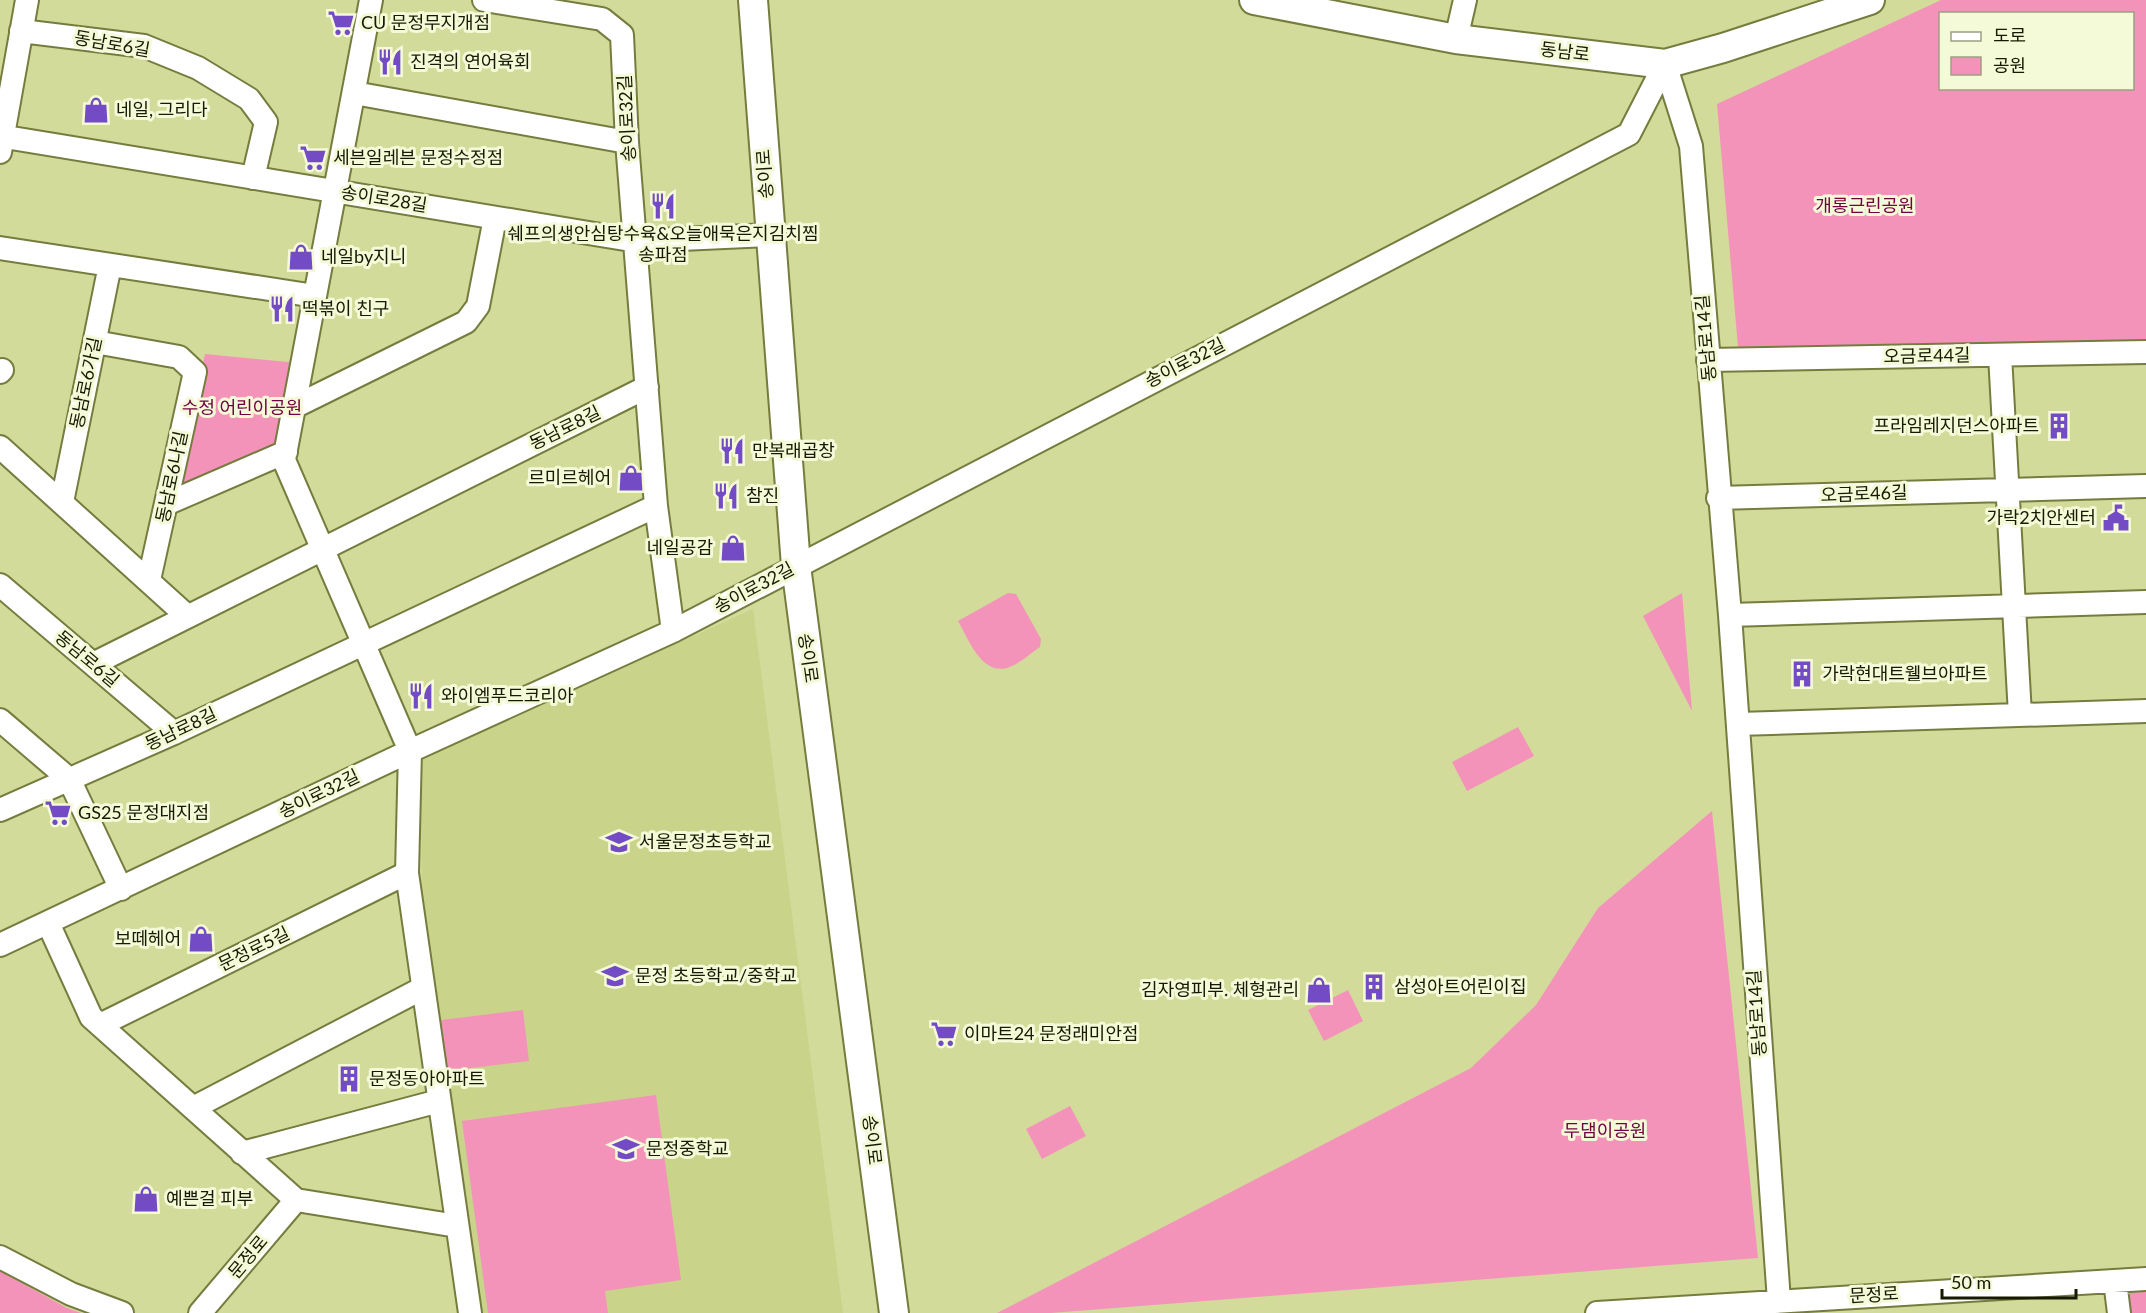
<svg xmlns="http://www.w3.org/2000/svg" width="2146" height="1313" font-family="Lato,'Noto Sans KR',sans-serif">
	<rect width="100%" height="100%" fill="#d2db99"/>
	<!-- built -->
	<path fill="#c9d389" d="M 753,609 L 843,1313 L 483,1313 L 439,1045 L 422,908 L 421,760 Z"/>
	<!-- green -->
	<path fill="#f493ba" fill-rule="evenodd" d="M 1941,0 L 2146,0 L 2146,340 L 1738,347 L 1717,104 ZM 1940,14 L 2132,14 L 2132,88 L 1940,88 Z
		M 205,354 L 298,363 L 285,442 L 176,490 Z
		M 1008,593 L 1016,594 L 1041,639 L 1040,647 C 1031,653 1018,665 1007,668 C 981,675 968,638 958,621 Z
		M 1682,593 L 1692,711 L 1643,616 Z
		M 1518,727 L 1534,756 L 1467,791 L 1452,762 Z
		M 1712,811 L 1758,1258 L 1051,1313 L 997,1313 L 1471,1068 L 1536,1005 L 1598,908 Z
		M 1348,990 L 1363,1021 L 1324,1041 L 1308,1010 Z
		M 523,1010 L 529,1061 L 447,1071 L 441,1020 Z
		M 656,1095 L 681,1280 L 605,1291 L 608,1313 L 488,1313 L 462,1121 Z
		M 1070,1106 L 1086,1136 L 1042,1159 L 1026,1129 Z
		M 0,1271 L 67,1308 L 81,1313 L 0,1313 Z
		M 2146,1288 L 2146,1313 L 2124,1313 L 2122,1289 Z"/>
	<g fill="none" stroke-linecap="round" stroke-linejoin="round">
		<!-- minor casing -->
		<g stroke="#757c3e" stroke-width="26">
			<path id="minor" d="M 371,0 L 284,460 L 410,751 L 407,873 L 470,1313
				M 484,0 L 602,19 L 622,35 L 627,142 L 656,506 L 673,631
				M 21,31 L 144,46 L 198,68 L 249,99 L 266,122 L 253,178
				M 1456,39 L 1465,0
				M 1665,64 L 1691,146 L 1730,615 L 1779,1301
				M 354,93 L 627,142
				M 0,136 L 637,241 L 769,235
				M 0,152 L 27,0
				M 0,248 L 315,296
				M 95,342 L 179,357 L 195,372 L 149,580
				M 2000,355 L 2020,715
				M 1708,360 L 2146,352
				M 0,372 L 2,370
				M 294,407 L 466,322 L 478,306 L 495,218
				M 0,447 L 187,616
				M 1718,498 L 2146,486
				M 62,502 L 110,265
				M 166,504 L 286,452
				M 0,585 L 174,733
				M 1730,615 L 2146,602
				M 93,664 L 647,387
				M 0,720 L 69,779 L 121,889
				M 1738,724 L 2146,711
				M 0,810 L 174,733 L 656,506
				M 48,923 L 91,1017 L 296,1200 L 457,1226
				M 0,945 L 410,751 L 673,631 L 1629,134 L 1665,64
				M 100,1025 L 407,873
				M 193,1108 L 423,988
				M 242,1153 L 439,1101
				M 0,1257 L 71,1294 L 122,1313
				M 2115,1281 L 2119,1313
				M 200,1313 L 296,1200
				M 1597,1313 L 2146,1279"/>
		</g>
		<!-- major casing -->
		<g stroke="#757c3e" stroke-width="32">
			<path id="major" d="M 753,0 L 796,566 L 894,1313
				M 1254,0 L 1456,39 L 1665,64 L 1723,48 L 1870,0"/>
		</g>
		<!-- minor -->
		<use href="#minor" stroke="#fff" stroke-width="22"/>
		<!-- major -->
		<use href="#major" stroke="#fff" stroke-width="28"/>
	</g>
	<!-- icons -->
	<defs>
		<g id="supermarket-bare" transform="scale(2.07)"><path d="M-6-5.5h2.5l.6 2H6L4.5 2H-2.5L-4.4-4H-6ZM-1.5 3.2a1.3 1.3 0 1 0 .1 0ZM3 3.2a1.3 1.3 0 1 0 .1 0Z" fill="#734bc4" stroke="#f4f9d8" stroke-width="2.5" paint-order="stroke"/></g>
		<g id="restaurant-bare" transform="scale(2.07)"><path d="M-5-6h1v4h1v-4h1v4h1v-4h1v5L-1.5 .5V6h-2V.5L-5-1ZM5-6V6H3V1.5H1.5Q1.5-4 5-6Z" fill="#734bc4" stroke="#f4f9d8" stroke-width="2.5" paint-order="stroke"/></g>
		<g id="shop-bare" transform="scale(2.07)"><path d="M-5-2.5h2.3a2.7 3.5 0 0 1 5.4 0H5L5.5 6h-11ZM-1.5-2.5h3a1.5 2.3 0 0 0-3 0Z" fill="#734bc4" stroke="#f4f9d8" stroke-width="2.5" paint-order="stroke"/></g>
		<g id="building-bare" transform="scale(2.07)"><path d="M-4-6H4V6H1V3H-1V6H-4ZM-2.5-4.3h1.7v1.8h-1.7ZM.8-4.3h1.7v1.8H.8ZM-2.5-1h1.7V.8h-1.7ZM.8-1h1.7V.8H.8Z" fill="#734bc4" stroke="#f4f9d8" stroke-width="2.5" paint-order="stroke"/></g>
		<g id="civic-bare" transform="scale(2.07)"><path d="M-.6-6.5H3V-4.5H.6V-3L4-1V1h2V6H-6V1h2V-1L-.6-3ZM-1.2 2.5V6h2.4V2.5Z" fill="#734bc4" stroke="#f4f9d8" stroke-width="2.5" paint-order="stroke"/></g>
		<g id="school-bare" transform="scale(2.07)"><path d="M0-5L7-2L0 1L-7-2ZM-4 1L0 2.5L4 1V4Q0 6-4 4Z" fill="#734bc4" stroke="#f4f9d8" stroke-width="2.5" paint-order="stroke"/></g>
	</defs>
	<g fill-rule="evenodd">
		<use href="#supermarket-bare" x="341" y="23"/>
		<use href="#restaurant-bare" x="390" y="62"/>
		<use href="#shop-bare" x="96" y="110"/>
		<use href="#supermarket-bare" x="313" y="158"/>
		<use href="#restaurant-bare" x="663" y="206"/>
		<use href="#shop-bare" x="301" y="257"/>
		<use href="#restaurant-bare" x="282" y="309"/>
		<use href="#building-bare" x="2059" y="426"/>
		<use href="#restaurant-bare" x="732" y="451"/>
		<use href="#shop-bare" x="631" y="478"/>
		<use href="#restaurant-bare" x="726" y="496"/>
		<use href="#civic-bare" x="2116" y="518"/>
		<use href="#shop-bare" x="733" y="548"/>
		<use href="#building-bare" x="1802" y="674"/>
		<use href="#restaurant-bare" x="421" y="696"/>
		<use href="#supermarket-bare" x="58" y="813"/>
		<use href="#school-bare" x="619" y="842"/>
		<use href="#shop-bare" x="201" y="939"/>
		<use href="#school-bare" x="615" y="976"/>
		<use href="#building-bare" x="1374" y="987"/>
		<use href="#shop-bare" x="1319" y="990"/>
		<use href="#supermarket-bare" x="944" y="1034"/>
		<use href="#building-bare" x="349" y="1079"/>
		<use href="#school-bare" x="626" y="1149"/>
		<use href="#shop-bare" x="146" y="1199"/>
	</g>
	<g text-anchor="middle" stroke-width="6" stroke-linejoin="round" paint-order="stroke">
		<!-- poi labels -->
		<g font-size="18" fill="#171901" stroke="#f4f9d8" text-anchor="start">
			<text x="361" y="29">CU 문정무지개점</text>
			<text x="410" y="68">진격의 연어육회</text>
			<text x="116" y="116">네일, 그리다</text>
			<text x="333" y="164">세븐일레븐 문정수정점</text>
			<text x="663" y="240" text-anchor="middle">쉐프의생안심탕수육&amp;오늘애묵은지김치찜<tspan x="663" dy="21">송파점</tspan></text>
			<text x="321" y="263">네일by지니</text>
			<text x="302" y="315">떡볶이 친구</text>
			<text x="2039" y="432" text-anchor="end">프라임레지던스아파트</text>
			<text x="752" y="457">만복래곱창</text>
			<text x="611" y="484" text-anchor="end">르미르헤어</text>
			<text x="746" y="502">참진</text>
			<text x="2096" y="524" text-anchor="end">가락2치안센터</text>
			<text x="713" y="554" text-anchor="end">네일공감</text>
			<text x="1822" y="680">가락현대트웰브아파트</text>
			<text x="441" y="702">와이엠푸드코리아</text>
			<text x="78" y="819">GS25 문정대지점</text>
			<text x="639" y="848">서울문정초등학교</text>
			<text x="181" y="945" text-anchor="end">보떼헤어</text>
			<text x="635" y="982">문정 초등학교/중학교</text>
			<text x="1394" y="993">삼성아트어린이집</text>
			<text x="1299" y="996" text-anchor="end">김자영피부. 체형관리</text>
			<text x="964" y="1040">이마트24 문정래미안점</text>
			<text x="369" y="1085">문정동아아파트</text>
			<text x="646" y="1155">문정중학교</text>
			<text x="166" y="1205">예쁜걸 피부</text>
		</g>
		<!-- street labels -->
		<g font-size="18" fill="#171901" stroke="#f4f9d8">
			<text transform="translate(112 44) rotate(10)" y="6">동남로6길</text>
			<text transform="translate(1565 52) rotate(7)" y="6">동남로</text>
			<text transform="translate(627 118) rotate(-93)" y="6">송이로32길</text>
			<text transform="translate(765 174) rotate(-94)" y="6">송이로</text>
			<text transform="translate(384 199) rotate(9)" y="6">송이로28길</text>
			<text transform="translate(1706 338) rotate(-95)" y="6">동남로14길</text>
			<text transform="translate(1927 356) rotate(-1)" y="6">오금로44길</text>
			<text transform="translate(1185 363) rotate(-27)" y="6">송이로32길</text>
			<text transform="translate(86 383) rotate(-78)" y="6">동남로6가길</text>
			<text transform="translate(565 428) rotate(-26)" y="6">동남로8길</text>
			<text transform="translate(172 477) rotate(-78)" y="6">동남로6나길</text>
			<text transform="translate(1864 494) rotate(-2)" y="6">오금로46길</text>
			<text transform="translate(754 588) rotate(-28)" y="6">송이로32길</text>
			<text transform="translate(808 658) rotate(82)" y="6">송이로</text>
			<text transform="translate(87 659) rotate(40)" y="6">동남로6길</text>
			<text transform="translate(181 729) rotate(-25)" y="6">동남로8길</text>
			<text transform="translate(319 794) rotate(-26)" y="6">송이로32길</text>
			<text transform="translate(254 949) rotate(-26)" y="6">문정로5길</text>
			<text transform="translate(1757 1013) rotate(-94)" y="6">동남로14길</text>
			<text transform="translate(872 1140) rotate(83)" y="6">송이로</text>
			<text transform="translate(248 1257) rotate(-50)" y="6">문정로</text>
			<text transform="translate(1874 1295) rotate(-3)" y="6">문정로</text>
		</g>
		<!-- park labels -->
		<g font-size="18" fill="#700040" stroke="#f4f9d8">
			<text x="1865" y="212">개롱근린공원</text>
			<text x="242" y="414">수정 어린이공원</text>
			<text x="1605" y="1137">두댐이공원</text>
		</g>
	</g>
	<!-- legend -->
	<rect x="1939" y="12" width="195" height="78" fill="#f4f9d8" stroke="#9c9f82" stroke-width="1.5"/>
	<rect x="1951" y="32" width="30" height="9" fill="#ffffff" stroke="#9c9f82" stroke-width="1.5"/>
	<text x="1993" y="42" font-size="18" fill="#171901">도로</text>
	<rect x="1951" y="57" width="30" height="18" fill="#f493ba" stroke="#9c9f82" stroke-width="1.5"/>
	<text x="1993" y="72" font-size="18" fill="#171901">공원</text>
	<!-- scale -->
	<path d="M1942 1289v9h134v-9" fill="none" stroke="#171901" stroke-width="3"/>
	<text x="1951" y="1289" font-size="18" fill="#171901" stroke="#f4f9d8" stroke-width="4.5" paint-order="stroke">50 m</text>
</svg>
